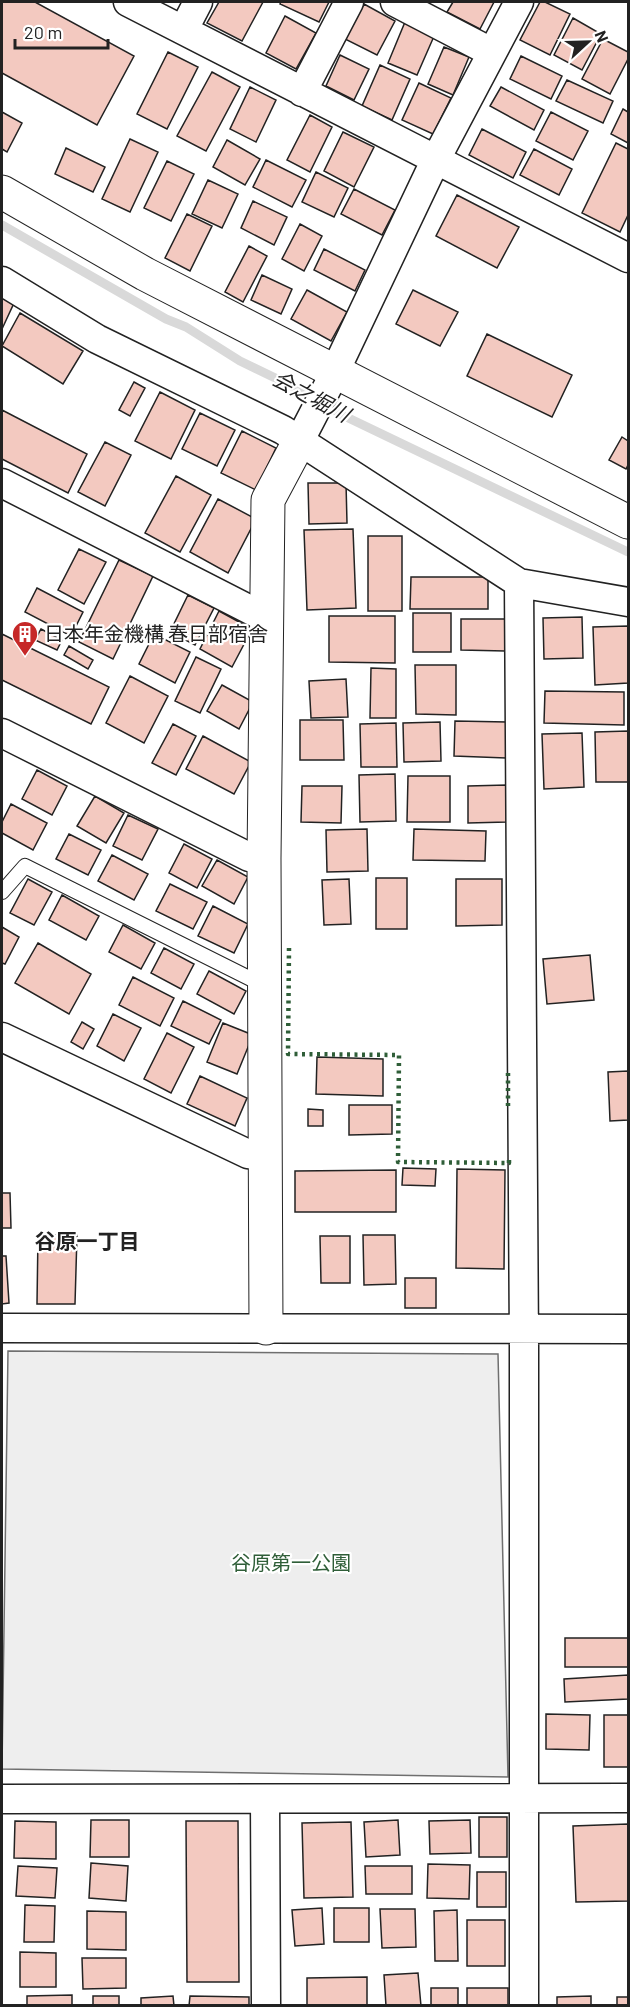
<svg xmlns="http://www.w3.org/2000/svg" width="630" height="2007" font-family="Barlow,'Noto Sans JP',sans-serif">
	<rect width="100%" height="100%" fill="#fff"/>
	<!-- green -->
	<path fill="#eee" stroke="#6f6f6f" stroke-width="1.5" d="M 8,1351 L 498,1354 L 508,1777 L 2,1769 Z"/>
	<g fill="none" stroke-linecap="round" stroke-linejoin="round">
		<!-- stream -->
		<path stroke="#d9d9d9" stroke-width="9" d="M 2,225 L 166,319 L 186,327 L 240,361 L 329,404 L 338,413 L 628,552"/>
	</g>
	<!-- building -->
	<path fill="#f3c9c0" stroke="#222" stroke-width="1.5" d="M 2,2 L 35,2 L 134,56 L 97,125 L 2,73 Z
		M 219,2 L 263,2 L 242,41 L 207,23 Z
		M 281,2 L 329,2 L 319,22 L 280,4 Z
		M 453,2 L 494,2 L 480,29 L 447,12 Z
		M 540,2 L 545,2 L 570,14 L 550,55 L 520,40 Z
		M 364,4 L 395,21 L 377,55 L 345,39 Z
		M 285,16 L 316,33 L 296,69 L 266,53 Z
		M 573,18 L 601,34 L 582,70 L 554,55 Z
		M 405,22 L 435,34 L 417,75 L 388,63 Z
		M 603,39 L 628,52 L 628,59 L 610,94 L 582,79 Z
		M 444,47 L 469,57 L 453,95 L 428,84 Z
		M 168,52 L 198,67 L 167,129 L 137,114 Z
		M 340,55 L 369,69 L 354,100 L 326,86 Z
		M 521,56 L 562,76 L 551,99 L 510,79 Z
		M 380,65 L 410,79 L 392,120 L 362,106 Z
		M 212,72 L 240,87 L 206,151 L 177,136 Z
		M 567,80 L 613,101 L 603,123 L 556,101 Z
		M 419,83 L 451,98 L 433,134 L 402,120 Z
		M 250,87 L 276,100 L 256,142 L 230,129 Z
		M 501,87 L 544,110 L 534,130 L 490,106 Z
		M 623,109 L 628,112 L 628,143 L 611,134 Z
		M 2,112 L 22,123 L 7,152 L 2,149 Z
		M 551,112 L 588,131 L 573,160 L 536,141 Z
		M 310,115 L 332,127 L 310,172 L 287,160 Z
		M 482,129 L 526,152 L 513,178 L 469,155 Z
		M 343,132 L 374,147 L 354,187 L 324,171 Z
		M 130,139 L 158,152 L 130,212 L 102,199 Z
		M 227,140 L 260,159 L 245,185 L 213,167 Z
		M 616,143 L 628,149 L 628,215 L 620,232 L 582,213 Z
		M 66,148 L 105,167 L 93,192 L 55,174 Z
		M 534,149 L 572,169 L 559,195 L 520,175 Z
		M 266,160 L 306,180 L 292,207 L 253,187 Z
		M 167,161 L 194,174 L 171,221 L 144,208 Z
		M 316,172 L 348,188 L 334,217 L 302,202 Z
		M 208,180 L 238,194 L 222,228 L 192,214 Z
		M 354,189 L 395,210 L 382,235 L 341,214 Z
		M 457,195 L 519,227 L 497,268 L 436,236 Z
		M 253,201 L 287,217 L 274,245 L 241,228 Z
		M 187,214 L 212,226 L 190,271 L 165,258 Z
		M 300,224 L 322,236 L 304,271 L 282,259 Z
		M 249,246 L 267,256 L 243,302 L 225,292 Z
		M 324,249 L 365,270 L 355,291 L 314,270 Z
		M 262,275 L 292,289 L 281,314 L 251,300 Z
		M 307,290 L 347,312 L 331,341 L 291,319 Z
		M 413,290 L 458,312 L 440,346 L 396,324 Z
		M 2,297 L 14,303 L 2,329 Z
		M 20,313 L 83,351 L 63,384 L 2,346 Z
		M 487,334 L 572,375 L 552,417 L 467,376 Z
		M 134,382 L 145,388 L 130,416 L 119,410 Z
		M 160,392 L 195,410 L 171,459 L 135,441 Z
		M 2,410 L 87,454 L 68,493 L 2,459 Z
		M 200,413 L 235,430 L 217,466 L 182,449 Z
		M 242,431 L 276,448 L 256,490 L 221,473 Z
		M 622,437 L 628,441 L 628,465 L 626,469 L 609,460 Z
		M 105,442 L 131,455 L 105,506 L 78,492 Z
		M 176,476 L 211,495 L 180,552 L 145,533 Z
		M 308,483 L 346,483 L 347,523 L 309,524 Z
		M 218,499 L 256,519 L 228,573 L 190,552 Z
		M 353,529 L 356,608 L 307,610 L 304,530 Z
		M 368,536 L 402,536 L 402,611 L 368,611 Z
		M 79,549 L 106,562 L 84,604 L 58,590 Z
		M 119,560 L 153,576 L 113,659 L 79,642 Z
		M 411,577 L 488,577 L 488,609 L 410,609 Z
		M 37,588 L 83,612 L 71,636 L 25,612 Z
		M 188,595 L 214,608 L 195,645 L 170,632 Z
		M 219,611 L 252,629 L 232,667 L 200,649 Z
		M 413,613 L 451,613 L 451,652 L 413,652 Z
		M 329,616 L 395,616 L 395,663 L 329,662 Z
		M 582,617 L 583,658 L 544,659 L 543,618 Z
		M 461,619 L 505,619 L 505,651 L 461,650 Z
		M 628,626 L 628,683 L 595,685 L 593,627 Z
		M 41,629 L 62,640 L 57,650 L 35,640 Z
		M 2,634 L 109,687 L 91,724 L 2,680 Z
		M 154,634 L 190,652 L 175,683 L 139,664 Z
		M 69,646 L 93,660 L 88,669 L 64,655 Z
		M 196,657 L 221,669 L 200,713 L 175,701 Z
		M 415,665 L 456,665 L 456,715 L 416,714 Z
		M 371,668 L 396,669 L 396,718 L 370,718 Z
		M 130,676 L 168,696 L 144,743 L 106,723 Z
		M 346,679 L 348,717 L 311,718 L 309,681 Z
		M 222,685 L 253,702 L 239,729 L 207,711 Z
		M 545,691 L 624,692 L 624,725 L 544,723 Z
		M 300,720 L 343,720 L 344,760 L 300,760 Z
		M 455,721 L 507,722 L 506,758 L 454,756 Z
		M 440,722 L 441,761 L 404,762 L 403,723 Z
		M 396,723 L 397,767 L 361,767 L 360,724 Z
		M 173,724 L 196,736 L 176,775 L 152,763 Z
		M 628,731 L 628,782 L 596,782 L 595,732 Z
		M 582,733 L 584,787 L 544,789 L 542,734 Z
		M 203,736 L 251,762 L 234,794 L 186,769 Z
		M 37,770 L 67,786 L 52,815 L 22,799 Z
		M 395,774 L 396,821 L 360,822 L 359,775 Z
		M 408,776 L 450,776 L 450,822 L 407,822 Z
		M 507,785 L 507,822 L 468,823 L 468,786 Z
		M 302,786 L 342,786 L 341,823 L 301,822 Z
		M 95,796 L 124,813 L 106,843 L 77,826 Z
		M 11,804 L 47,823 L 33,850 L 2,833 L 2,822 Z
		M 128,815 L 158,829 L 142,860 L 113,846 Z
		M 367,829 L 368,871 L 327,872 L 326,830 Z
		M 414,829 L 486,831 L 485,861 L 413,860 Z
		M 69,834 L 101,850 L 88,875 L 56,859 Z
		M 184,844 L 212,859 L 197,888 L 169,873 Z
		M 112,855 L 148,874 L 134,900 L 98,881 Z
		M 217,860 L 248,877 L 234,904 L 202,886 Z
		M 376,878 L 407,878 L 407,929 L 376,929 Z
		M 28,879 L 52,892 L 34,925 L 10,913 Z
		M 349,879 L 351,924 L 324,925 L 322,880 Z
		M 456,879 L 502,879 L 502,925 L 456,926 Z
		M 170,884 L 207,902 L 193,929 L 156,911 Z
		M 62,895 L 99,916 L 86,940 L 49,920 Z
		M 213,906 L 248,924 L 234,953 L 198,936 Z
		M 123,925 L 155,943 L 141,969 L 109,952 Z
		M 2,927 L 19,937 L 5,964 L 2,963 Z
		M 38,943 L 91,974 L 69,1014 L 15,983 Z
		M 164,948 L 194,964 L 181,989 L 151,973 Z
		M 590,955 L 594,1000 L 547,1004 L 543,959 Z
		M 209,971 L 246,991 L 234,1014 L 197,994 Z
		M 133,977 L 174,998 L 160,1026 L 119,1005 Z
		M 183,1001 L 221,1020 L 209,1044 L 171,1026 Z
		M 113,1014 L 141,1028 L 124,1061 L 97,1046 Z
		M 82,1022 L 94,1029 L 83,1049 L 71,1042 Z
		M 223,1023 L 253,1035 L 237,1074 L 207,1062 Z
		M 167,1033 L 194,1047 L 171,1093 L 144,1079 Z
		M 317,1057 L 383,1059 L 383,1096 L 316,1094 Z
		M 628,1071 L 628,1120 L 610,1121 L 608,1072 Z
		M 200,1076 L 247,1098 L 235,1126 L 187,1104 Z
		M 349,1105 L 392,1105 L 392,1134 L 349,1135 Z
		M 308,1109 L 323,1110 L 323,1126 L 308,1126 Z
		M 403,1168 L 436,1169 L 435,1186 L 402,1185 Z
		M 457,1169 L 505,1170 L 504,1269 L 456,1268 Z
		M 396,1170 L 396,1212 L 295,1212 L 295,1171 Z
		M 2,1193 L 10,1193 L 11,1228 L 2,1228 Z
		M 38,1235 L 77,1235 L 75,1304 L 37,1304 Z
		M 363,1235 L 395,1235 L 396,1284 L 364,1285 Z
		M 320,1236 L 350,1236 L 350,1283 L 321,1283 Z
		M 2,1256 L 6,1256 L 9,1303 L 2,1304 Z
		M 405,1278 L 436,1278 L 436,1308 L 405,1308 Z
		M 565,1638 L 628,1638 L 628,1667 L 565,1667 Z
		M 628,1675 L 628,1699 L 565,1702 L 564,1679 Z
		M 546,1714 L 590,1715 L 589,1750 L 546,1749 Z
		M 604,1715 L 628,1715 L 628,1767 L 604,1767 Z
		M 479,1817 L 507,1817 L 507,1857 L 479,1857 Z
		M 91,1820 L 129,1820 L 129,1857 L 90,1857 Z
		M 398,1820 L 400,1855 L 366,1857 L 364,1822 Z
		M 470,1820 L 471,1853 L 430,1854 L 429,1821 Z
		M 15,1821 L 56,1822 L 56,1859 L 14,1858 Z
		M 186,1821 L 238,1821 L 239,1982 L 187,1982 Z
		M 351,1822 L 353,1897 L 304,1898 L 302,1823 Z
		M 628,1824 L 628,1901 L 576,1902 L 573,1826 Z
		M 91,1863 L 128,1866 L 126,1901 L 89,1898 Z
		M 428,1864 L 470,1865 L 469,1899 L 427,1898 Z
		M 18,1866 L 57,1868 L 55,1898 L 16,1896 Z
		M 365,1866 L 412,1866 L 412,1894 L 366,1894 Z
		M 477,1872 L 506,1872 L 506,1907 L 477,1907 Z
		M 25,1905 L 55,1906 L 54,1942 L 24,1942 Z
		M 322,1908 L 324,1944 L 295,1946 L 292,1910 Z
		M 334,1908 L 369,1908 L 369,1942 L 334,1942 Z
		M 380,1909 L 415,1909 L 416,1947 L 382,1948 Z
		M 457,1910 L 458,1961 L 435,1961 L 434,1911 Z
		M 87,1911 L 126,1912 L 126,1950 L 87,1949 Z
		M 467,1920 L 505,1920 L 505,1966 L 467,1966 Z
		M 20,1952 L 56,1953 L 56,1987 L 20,1987 Z
		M 82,1958 L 126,1958 L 126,1988 L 83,1989 Z
		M 418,1973 L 421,2006 L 386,2006 L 384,1975 Z
		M 367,1977 L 367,2006 L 307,2006 L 307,1978 Z
		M 431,1988 L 458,1988 L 458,2006 L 431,2006 Z
		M 467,1988 L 508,1988 L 508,2006 L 467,2006 Z
		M 72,1995 L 72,2006 L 27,2006 L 27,1996 Z
		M 93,1996 L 119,1996 L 119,2006 L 93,2006 Z
		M 173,1996 L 174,2006 L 141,2006 L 141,1998 Z
		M 190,1996 L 249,1997 L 249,2006 L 189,2006 Z
		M 591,1996 L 591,2006 L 557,2006 L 557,1997 Z
		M 617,1997 L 628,1997 L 628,2006 L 617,2006 Z"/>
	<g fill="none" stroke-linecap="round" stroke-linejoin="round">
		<!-- lane casing -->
		<g stroke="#222" stroke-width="16">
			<path id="lane" d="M 2,892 L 25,866 L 251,979 L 264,979"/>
		</g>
		<!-- street casing -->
		<g stroke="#222" stroke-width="31">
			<path id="street" d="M 128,2 L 628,258
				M 395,2 L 491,52
				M 184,29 L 198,2
				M 302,92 L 349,2
				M 2,281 L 97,339 L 283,430 L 519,583 L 628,602
				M 300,440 L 328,386 L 436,159 L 519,2
				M 2,483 L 268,619
				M 519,583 L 524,1346 L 524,2006
				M 2,733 L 249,857 L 264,859
				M 2,1037 L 248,1154 L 265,1156
				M 2,1328 L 628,1329
				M 2,1799 L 628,1798
				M 265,1799 L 266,2006"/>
		</g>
		<!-- secondary casing -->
		<g stroke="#222" stroke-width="35">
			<path id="secondary" d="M 2,192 L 145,274 L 628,522
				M 266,1328 L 264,859 L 268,500 L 300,440"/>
		</g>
		<!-- lane -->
		<use href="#lane" stroke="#fff" stroke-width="14"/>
		<!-- street -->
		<use href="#street" stroke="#fff" stroke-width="28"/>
		<!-- secondary -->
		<use href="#secondary" stroke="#fff" stroke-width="33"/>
		<!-- hedge -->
		<path stroke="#2f5e38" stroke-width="4.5" stroke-dasharray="3 4.5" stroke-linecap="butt" d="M 289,948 L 288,1054 L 399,1055 L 398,1162 L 509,1163 L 509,1160
			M 508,1106 L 508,1070"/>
	</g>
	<!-- icons -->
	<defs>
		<g id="building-pin" transform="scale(1.35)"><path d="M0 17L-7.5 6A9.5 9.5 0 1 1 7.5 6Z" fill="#c62828" stroke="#fff"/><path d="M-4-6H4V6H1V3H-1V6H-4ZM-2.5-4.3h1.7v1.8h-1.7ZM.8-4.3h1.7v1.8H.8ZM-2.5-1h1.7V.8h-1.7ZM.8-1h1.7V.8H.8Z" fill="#fff"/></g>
	</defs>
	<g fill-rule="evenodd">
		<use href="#building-pin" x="25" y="634"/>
	</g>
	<g text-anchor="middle" stroke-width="4.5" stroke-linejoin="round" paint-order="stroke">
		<!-- poi labels -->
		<g font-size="20" fill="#222" stroke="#fff" text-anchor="start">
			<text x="44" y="641">日本年金機構 春日部宿舎</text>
		</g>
		<!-- park labels -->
		<g font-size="20" fill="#2f5e38" stroke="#fff">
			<text x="291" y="1570">谷原第一公園</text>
		</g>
		<!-- water labels -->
		<g font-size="21" font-style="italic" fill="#222" stroke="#fff">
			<text transform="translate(311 397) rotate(28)" y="7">会之堀川</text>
		</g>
		<!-- neighbourhood labels -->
		<g font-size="21" font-weight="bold" fill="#222" stroke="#fff">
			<text x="87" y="1249">谷原一丁目</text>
		</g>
	</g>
	<!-- border -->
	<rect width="630" height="2007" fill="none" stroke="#222222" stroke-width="6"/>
	<!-- north arrow -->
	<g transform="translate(588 42) rotate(68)" stroke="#ffffff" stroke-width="4.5" paint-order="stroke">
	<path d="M0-4.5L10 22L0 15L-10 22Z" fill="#222222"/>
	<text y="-9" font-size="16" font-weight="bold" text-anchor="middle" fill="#222222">N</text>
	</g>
	<!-- scale -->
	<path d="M15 39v9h93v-9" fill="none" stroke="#222222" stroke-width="3"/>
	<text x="24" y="39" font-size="18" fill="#222222" stroke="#ffffff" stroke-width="4.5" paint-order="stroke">20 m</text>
</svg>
